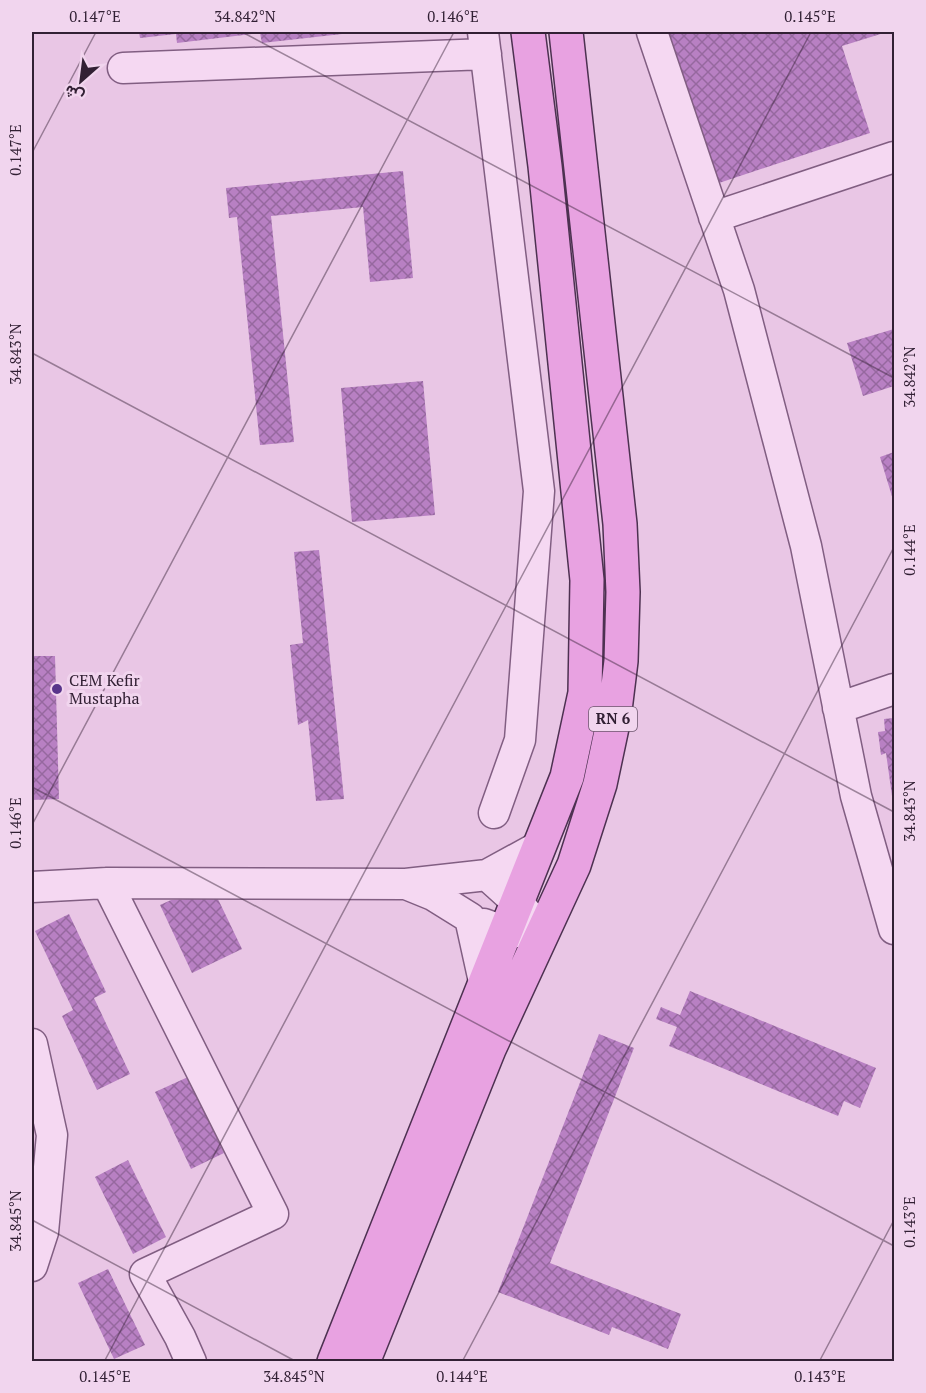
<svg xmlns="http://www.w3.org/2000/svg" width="926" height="1393" font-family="'PT Serif',Vazirmatn,serif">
	<defs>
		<pattern id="building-cross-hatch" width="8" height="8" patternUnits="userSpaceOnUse" patternTransform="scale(1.5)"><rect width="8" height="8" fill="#b880c3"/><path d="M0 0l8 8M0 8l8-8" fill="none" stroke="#96689f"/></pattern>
	</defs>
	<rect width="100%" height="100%" fill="#e9c6e5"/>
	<!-- building -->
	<path fill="url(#building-cross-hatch)" d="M 139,32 L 351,32 L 351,33 L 262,43 L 260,33 L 177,43 L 176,34 L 140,38 Z
		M 663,32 L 887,32 L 842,46 L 870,133 L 713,185 Z
		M 403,171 L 413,278 L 370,282 L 363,207 L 271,216 L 294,442 L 260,445 L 237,217 L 229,218 L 226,188 Z
		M 894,329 L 894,386 L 863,396 L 847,343 Z
		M 423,381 L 435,515 L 352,522 L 341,388 Z
		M 894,452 L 894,503 L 880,457 Z
		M 319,550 L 344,799 L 316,801 L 308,720 L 298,725 L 290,645 L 303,643 L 294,552 Z
		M 32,656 L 55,656 L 59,799 L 32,800 Z
		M 894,718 L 894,803 L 893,803 L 886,753 L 881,755 L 878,732 L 885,731 L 884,719 Z
		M 217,897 L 242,949 L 192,973 L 160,905 L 171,900 Z
		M 69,914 L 106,992 L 94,998 L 130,1074 L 97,1090 L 62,1016 L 73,1010 L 35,931 Z
		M 690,991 L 876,1068 L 860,1108 L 844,1101 L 838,1116 L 669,1046 L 677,1027 L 656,1019 L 661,1007 L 680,1015 Z
		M 599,1034 L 634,1048 L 550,1263 L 681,1314 L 668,1349 L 612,1327 L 609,1335 L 498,1292 Z
		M 188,1077 L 224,1153 L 191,1169 L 155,1092 Z
		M 128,1160 L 166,1237 L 133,1254 L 95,1177 Z
		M 108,1269 L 145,1345 L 114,1359 L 78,1283 Z"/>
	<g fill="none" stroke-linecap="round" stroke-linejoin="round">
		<!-- minor casing -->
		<g stroke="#815e82" stroke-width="33">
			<path id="minor" d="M 483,32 L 539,491 L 520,740 L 494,813
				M 652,32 L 739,290 L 806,546 L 856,796 L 894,929
				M 123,68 L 486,54
				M 714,217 L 894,157
				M 838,708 L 894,689
				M 107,883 L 273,1214 L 145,1274 L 180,1337 L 191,1362
				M 32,887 L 107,883 L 406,884
				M 484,924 L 506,932 L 543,932 L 518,903 L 487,875
				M 485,986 L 470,918 L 433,895 L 406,884 L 487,875 L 540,846
				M 32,1044 L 52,1135 L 43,1232 L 32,1266"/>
		</g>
		<!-- major casing -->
		<g stroke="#4d3151" stroke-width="36">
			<path id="major" d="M 334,1362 L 567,777 L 585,693 L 587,580 L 545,166 L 528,32
				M 363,1362 L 489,1049 L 574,865 L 600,784 L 614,718 L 621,661 L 623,592 L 620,524 L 566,32"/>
		</g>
		<!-- minor -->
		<use href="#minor" stroke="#f5d8f2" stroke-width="30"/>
		<!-- major -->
		<use href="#major" stroke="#e8a2e1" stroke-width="33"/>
	</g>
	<!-- ticks -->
	<path fill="none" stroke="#322034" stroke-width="1.5" stroke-opacity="0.45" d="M 242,32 L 894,378M 32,153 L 96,32M 32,353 L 894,812M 32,787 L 894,1246M 32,825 L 454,32M 32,1220 L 297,1362M 104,1362 L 811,32M 462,1362 L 894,547M 819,1362 L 894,1220"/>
	<!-- markers -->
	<circle fill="#58348b" stroke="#f1d5ee" stroke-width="2" cx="57" cy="689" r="6"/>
	<g text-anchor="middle" stroke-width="6" stroke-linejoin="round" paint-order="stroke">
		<!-- shield labels -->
		<rect fill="#f1d5ee" stroke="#6b566c" stroke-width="1.5" x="589" y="707" width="48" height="24" rx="4.5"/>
		<g font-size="15" font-weight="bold" fill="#322034">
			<text x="613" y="724">RN 6</text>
		</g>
		<!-- poi labels -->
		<g font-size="16" fill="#322034" stroke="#f1d5ee" text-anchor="start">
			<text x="69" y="686">CEM Kefir<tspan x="69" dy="18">Mustapha</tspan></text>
		</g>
	</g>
	<!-- border -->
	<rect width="926" height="1393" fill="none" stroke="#f1d5ee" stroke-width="66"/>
	<!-- north arrow -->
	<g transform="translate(81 81) rotate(208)" stroke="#f1d5ee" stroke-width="4.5" paint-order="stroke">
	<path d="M0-4.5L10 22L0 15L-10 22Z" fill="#322034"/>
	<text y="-9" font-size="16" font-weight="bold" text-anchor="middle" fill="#322034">ش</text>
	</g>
	<rect x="33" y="33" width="860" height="1327" fill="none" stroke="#322034" stroke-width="2"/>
	<g font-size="15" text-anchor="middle" fill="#322034">
		<text x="95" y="22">0.147°E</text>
		<text x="245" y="22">34.842°N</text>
		<text x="453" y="22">0.146°E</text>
		<text x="810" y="22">0.145°E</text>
		<text transform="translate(16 150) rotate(-90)" y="5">0.147°E</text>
		<text transform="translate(16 354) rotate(-90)" y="5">34.843°N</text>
		<text transform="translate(910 377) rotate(-90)" y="5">34.842°N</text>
		<text transform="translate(910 550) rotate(-90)" y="5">0.144°E</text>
		<text transform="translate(910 811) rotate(-90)" y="5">34.843°N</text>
		<text transform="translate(16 823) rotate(-90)" y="5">0.146°E</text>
		<text transform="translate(16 1221) rotate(-90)" y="5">34.845°N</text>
		<text transform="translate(910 1222) rotate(-90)" y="5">0.143°E</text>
		<text x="105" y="1382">0.145°E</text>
		<text x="294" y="1382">34.845°N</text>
		<text x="462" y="1382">0.144°E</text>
		<text x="820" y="1382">0.143°E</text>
	</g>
</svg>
